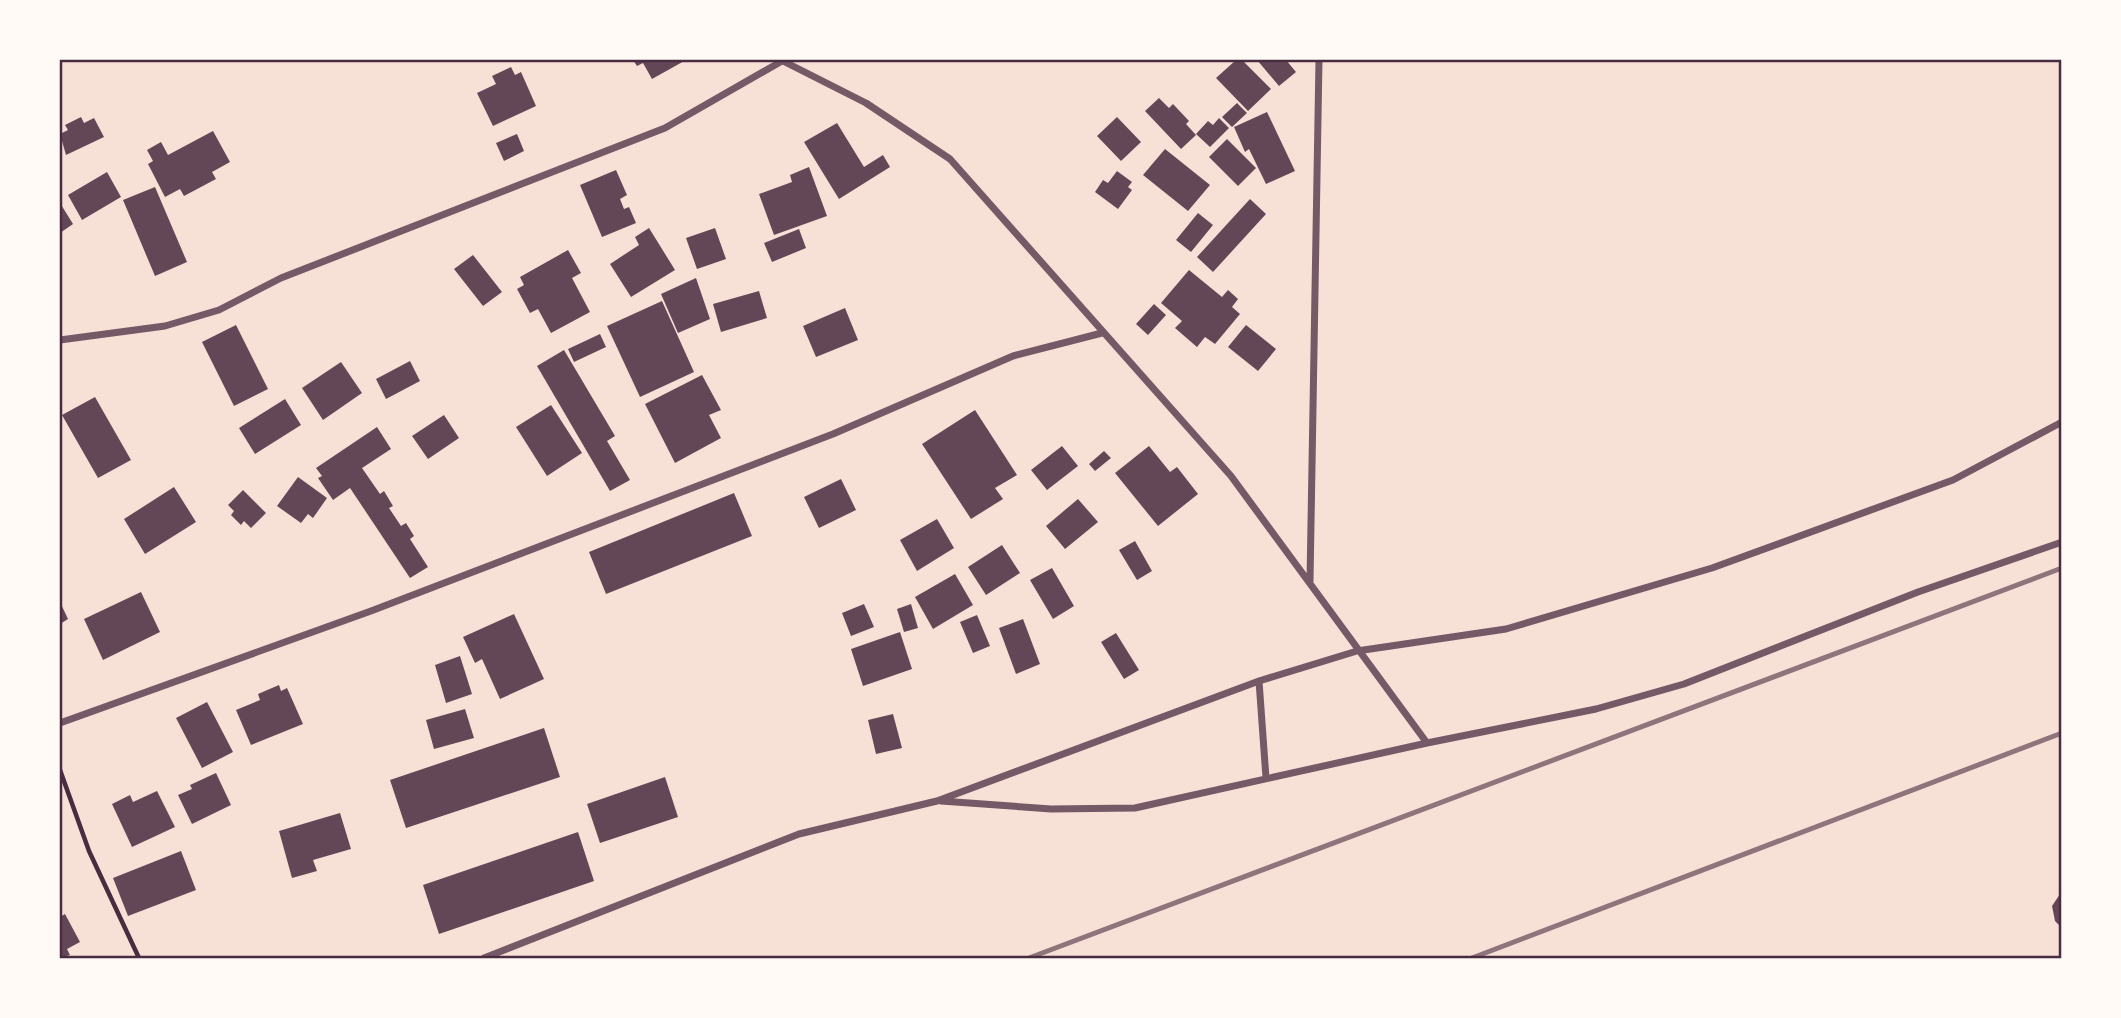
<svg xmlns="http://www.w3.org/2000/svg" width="2121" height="1018" font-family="'Sofia Sans Condensed',sans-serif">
	<rect width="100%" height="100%" fill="#f7e1d7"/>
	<!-- building -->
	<path fill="#644757" d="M 633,60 L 686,60 L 652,79 L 643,63 L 637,66 Z
		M 1236,60 L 1242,60 L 1271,89 L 1248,111 L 1216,78 Z
		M 1257,60 L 1286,60 L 1296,72 L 1279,86 Z
		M 511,67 L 515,75 L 521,72 L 536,106 L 493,126 L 477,93 L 496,84 L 492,76 Z
		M 1159,98 L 1169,108 L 1173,104 L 1189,121 L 1186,124 L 1196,135 L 1181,149 L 1145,111 Z
		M 1237,103 L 1247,113 L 1232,127 L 1222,117 Z
		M 1267,112 L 1295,171 L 1266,184 L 1249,149 L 1245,152 L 1234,127 Z
		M 81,117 L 84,123 L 94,118 L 104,137 L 66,155 L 60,134 L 68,130 L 65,125 Z
		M 1117,117 L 1141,142 L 1121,161 L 1097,136 Z
		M 1219,118 L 1229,128 L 1210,147 L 1196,134 L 1208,121 L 1213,125 Z
		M 837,123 L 864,167 L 883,155 L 890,167 L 839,199 L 804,142 Z
		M 213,131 L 230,162 L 212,172 L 216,179 L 184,196 L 180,189 L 165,197 L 148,164 L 153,161 L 147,150 L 161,142 L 168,155 Z
		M 517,134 L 524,151 L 504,161 L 496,143 Z
		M 1227,139 L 1256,168 L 1238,186 L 1209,157 Z
		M 1165,149 L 1210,185 L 1188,211 L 1143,175 Z
		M 809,167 L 827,216 L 774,235 L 759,194 L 792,182 L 790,175 Z
		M 616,170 L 627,195 L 620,199 L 624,209 L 629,207 L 636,223 L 602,237 L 580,185 Z
		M 1117,171 L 1132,182 L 1128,187 L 1132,190 L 1118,209 L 1095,192 L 1103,180 L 1108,183 Z
		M 107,172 L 121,197 L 82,220 L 68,195 Z
		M 155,187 L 187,262 L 155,276 L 123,200 Z
		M 1250,199 L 1266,214 L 1213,272 L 1197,257 Z
		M 60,203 L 73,224 L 60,233 Z
		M 1198,213 L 1213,225 L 1191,252 L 1176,240 Z
		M 649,228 L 675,270 L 631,297 L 610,264 L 639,245 L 635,237 Z
		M 715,228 L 726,259 L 697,269 L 686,238 Z
		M 799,229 L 806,248 L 772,262 L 764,243 Z
		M 568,250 L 581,273 L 572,278 L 590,312 L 551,333 L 538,309 L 530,313 L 517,289 L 524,285 L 520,277 Z
		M 473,255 L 502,292 L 483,306 L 454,269 Z
		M 1189,270 L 1222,297 L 1228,290 L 1238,299 L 1232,307 L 1240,314 L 1215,344 L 1205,337 L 1197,347 L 1175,328 L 1182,321 L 1161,303 Z
		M 696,278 L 710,319 L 678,333 L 661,294 Z
		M 759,291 L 767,318 L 721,332 L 713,304 Z
		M 662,301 L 694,372 L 640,397 L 607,326 Z
		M 1154,304 L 1166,315 L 1148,335 L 1136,324 Z
		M 845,308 L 858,340 L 816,357 L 803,326 Z
		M 236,325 L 268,389 L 234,406 L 202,342 Z
		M 1246,325 L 1276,349 L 1258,371 L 1228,347 Z
		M 600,334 L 606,347 L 574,362 L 568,349 Z
		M 564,350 L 615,436 L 607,441 L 630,480 L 610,491 L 537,366 Z
		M 410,361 L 420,381 L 386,399 L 376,379 Z
		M 341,362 L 362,393 L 323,420 L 302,388 Z
		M 702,375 L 721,410 L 709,415 L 721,438 L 675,463 L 645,404 Z
		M 95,397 L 131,460 L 98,478 L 62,415 Z
		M 285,399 L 301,425 L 255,454 L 239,428 Z
		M 551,405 L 582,453 L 547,476 L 516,427 Z
		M 975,410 L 1017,475 L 995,488 L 1003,499 L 971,519 L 922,444 Z
		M 444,415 L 459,438 L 428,459 L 412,436 Z
		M 377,427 L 391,449 L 362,468 L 380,494 L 384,491 L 393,506 L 389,508 L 401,526 L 406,523 L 414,536 L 410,539 L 428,567 L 410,578 L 350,488 L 333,500 L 318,478 L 322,476 L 316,468 Z
		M 1062,446 L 1078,466 L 1047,490 L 1031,470 Z
		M 1149,446 L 1170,472 L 1177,467 L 1198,494 L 1158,526 L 1115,473 Z
		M 1104,451 L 1111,458 L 1095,471 L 1089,464 Z
		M 298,477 L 327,498 L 313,518 L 308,514 L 301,523 L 277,506 Z
		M 841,479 L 856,510 L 819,528 L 804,497 Z
		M 174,487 L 196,522 L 145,554 L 124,519 Z
		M 243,490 L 266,513 L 251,528 L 244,521 L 241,525 L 231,515 L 234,511 L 228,505 Z
		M 734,493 L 752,536 L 606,594 L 589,552 Z
		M 1078,499 L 1098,522 L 1065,549 L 1046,526 Z
		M 937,519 L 954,548 L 917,571 L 900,540 Z
		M 1135,541 L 1152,571 L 1137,580 L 1119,550 Z
		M 1002,545 L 1020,573 L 986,595 L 968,567 Z
		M 1052,568 L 1074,606 L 1053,619 L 1030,580 Z
		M 955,574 L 973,605 L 933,629 L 915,597 Z
		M 141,592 L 160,632 L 103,660 L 84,619 Z
		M 60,602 L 68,619 L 60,624 Z
		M 864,604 L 874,627 L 851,636 L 842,613 Z
		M 911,604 L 918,628 L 904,632 L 897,609 Z
		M 514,614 L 544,679 L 500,699 L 482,659 L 475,663 L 463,637 Z
		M 977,615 L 990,646 L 973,653 L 960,622 Z
		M 1023,619 L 1040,664 L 1016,674 L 999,628 Z
		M 900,632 L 912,669 L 863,686 L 851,649 Z
		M 1116,633 L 1139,670 L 1124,679 L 1101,642 Z
		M 460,656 L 472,694 L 446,703 L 435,665 Z
		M 279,685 L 281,691 L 287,688 L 303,724 L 251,745 L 236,710 L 260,700 L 258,694 Z
		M 207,702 L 233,752 L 202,768 L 176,718 Z
		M 465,709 L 474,738 L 434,749 L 426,720 Z
		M 893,714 L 902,748 L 876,754 L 868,720 Z
		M 544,728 L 560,777 L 406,828 L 390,780 Z
		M 216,773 L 231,805 L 192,824 L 178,795 L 192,789 L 190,785 Z
		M 665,777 L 678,817 L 600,843 L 587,804 Z
		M 157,791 L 175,827 L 132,847 L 112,804 L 130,795 L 133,802 Z
		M 340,813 L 351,849 L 313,860 L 317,871 L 292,878 L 279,831 Z
		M 578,832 L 594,881 L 439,934 L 423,885 Z
		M 181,851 L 196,890 L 128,916 L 113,878 Z
		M 2062,891 L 2062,928 L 2055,921 L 2052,906 Z
		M 65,914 L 80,942 L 67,949 L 70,955 L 60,958 L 60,917 Z"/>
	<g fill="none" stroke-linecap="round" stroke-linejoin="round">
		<!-- path -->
		<path stroke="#4a2c40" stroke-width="4.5" d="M 60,770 L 89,851 L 139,958"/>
		<!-- minor -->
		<path stroke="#755966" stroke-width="7" d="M 781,60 L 866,103 L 950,159 L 1231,476 L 1427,743
			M 60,340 L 165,326 L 219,310 L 281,278 L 665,128 L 782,61
			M 1310,581 L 1319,60
			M 1259,681 L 1266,778
			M 60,723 L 371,611 L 833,434 L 1013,356 L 1102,333
			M 941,801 L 1051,809 L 1135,808 L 1427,743 L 1596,709 L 1684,684 L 1918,592 L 2062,542
			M 484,958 L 799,834 L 937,801 L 1259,681 L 1357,651 L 1506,629 L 1712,568 L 1953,480 L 2062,422"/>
		<!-- rail -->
		<path stroke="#8f747c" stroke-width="5" d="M 1029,958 L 2062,568
			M 1472,958 L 2062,733"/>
	</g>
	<!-- border -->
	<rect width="2121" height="1018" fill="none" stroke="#fffaf5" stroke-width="122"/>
	<rect x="61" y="61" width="1999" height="896" fill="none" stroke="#4a2c40" stroke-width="2.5"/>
</svg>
